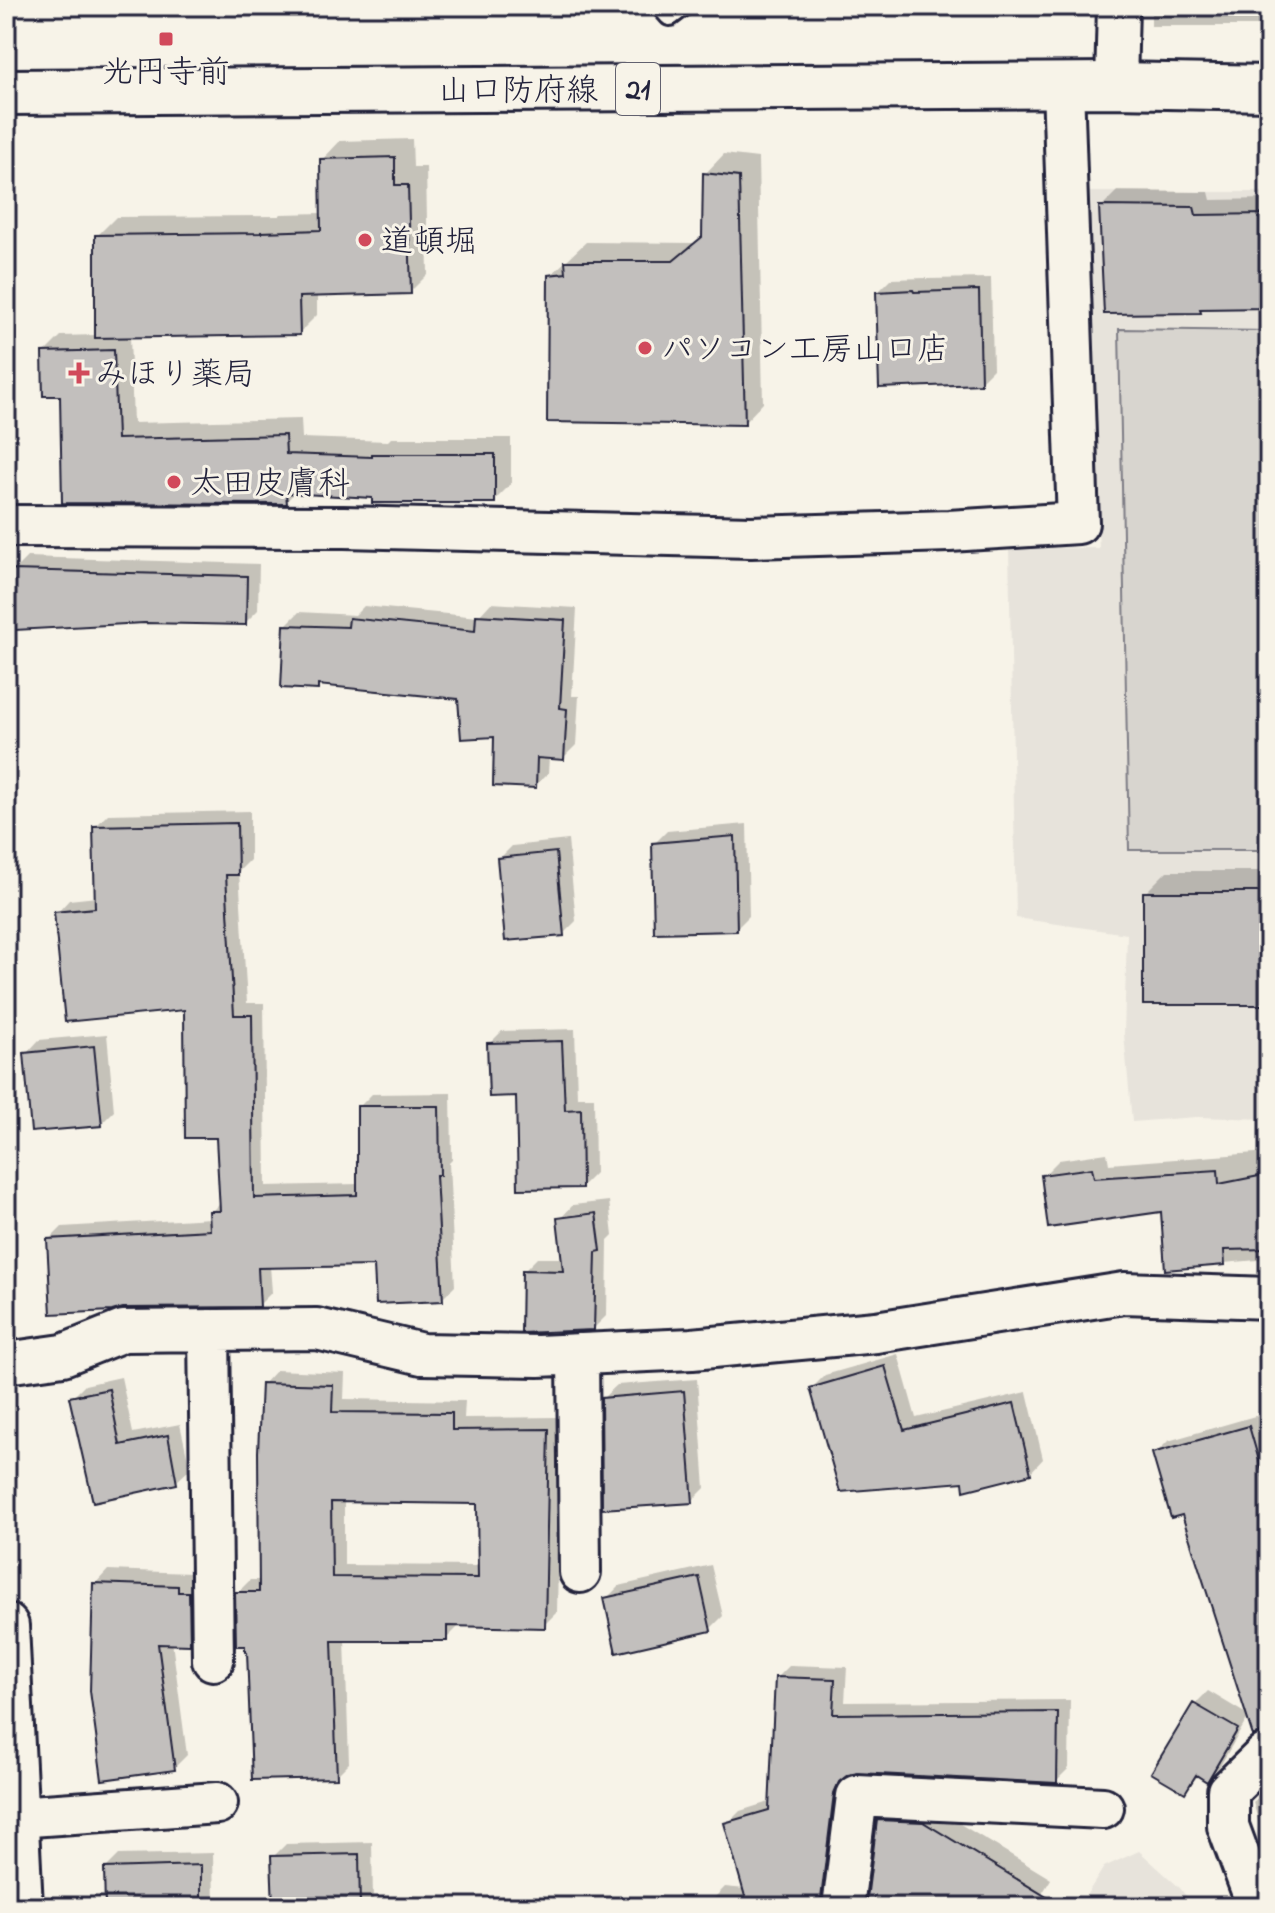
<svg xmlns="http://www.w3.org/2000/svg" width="1275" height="1913" font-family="'Indie Flower','Klee One',sans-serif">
	<rect width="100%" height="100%" fill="#f7f3e8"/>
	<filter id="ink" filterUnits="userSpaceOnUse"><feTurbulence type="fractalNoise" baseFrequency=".0125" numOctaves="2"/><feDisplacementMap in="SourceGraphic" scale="16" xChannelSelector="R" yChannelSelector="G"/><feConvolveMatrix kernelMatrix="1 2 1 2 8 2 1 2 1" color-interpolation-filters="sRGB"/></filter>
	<g filter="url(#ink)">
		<!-- built -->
		<path fill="#e7e3db" d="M 1081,192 L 1269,192 L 1269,1119 L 1196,1117 L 1132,1122 L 1124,1034 L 1127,934 L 1016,918 L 1009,547 L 1099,548 Z
			M 1139,1851 L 1180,1888 L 1194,1907 L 1079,1907 L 1104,1867 Z"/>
		<!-- green -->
		<path fill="#d8d5cf" stroke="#7d7c85" stroke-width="2" d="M 1119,329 L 1269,331 L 1269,850 L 1129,850 Z"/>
		<!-- shadow -->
		<path fill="#0003" fill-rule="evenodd" d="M 1151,6 L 1269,6 L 1269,26 L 1151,26 Z
			M 412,139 L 413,167 L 426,167 L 428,274 L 410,292 L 317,294 L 317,315 L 299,333 L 130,336 L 133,423 L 301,419 L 302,438 L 388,441 L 391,438 L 511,438 L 511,484 L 494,501 L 296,491 L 286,502 L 64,501 L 62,394 L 44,353 L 61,336 L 97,335 L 97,236 L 116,217 L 279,216 L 281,214 L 323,213 L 322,160 L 340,141 Z
			M 724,154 L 758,158 L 763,403 L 744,423 L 550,276 L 586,242 L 694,243 L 704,235 L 705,174 Z
			M 1117,191 L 1209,192 L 1211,200 L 1269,199 L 1269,306 L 1204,307 L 1200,311 L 1101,207 Z
			M 926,278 L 926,279 L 991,278 L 993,369 L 980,382 L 878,292 L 891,279 Z
			M 27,557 L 259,564 L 258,610 L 245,623 L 14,570 Z
			M 491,603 L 577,608 L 572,696 L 579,696 L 576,745 L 563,758 L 549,757 L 548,773 L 535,786 L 496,735 L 460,697 L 322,683 L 317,688 L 286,625 L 299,612 L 355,615 L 364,606 L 478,617 Z
			M 250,811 L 250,860 L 239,871 L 247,1003 L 264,1003 L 266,1186 L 359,1184 L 359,1107 L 372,1094 L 451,1093 L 452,1160 L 449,1163 L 455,1286 L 442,1299 L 376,1264 L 270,1266 L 272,1292 L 259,1305 L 122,1306 L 49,1240 L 62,1227 L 211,1218 L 211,1212 L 221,1202 L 218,1136 L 186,1008 L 57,913 L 69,900 L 97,897 L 95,827 L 108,814 Z
			M 747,824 L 749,916 L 736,929 L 654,844 L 667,831 Z
			M 568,840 L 576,921 L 563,934 L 499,859 L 512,846 Z
			M 1167,871 L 1269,871 L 1269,1003 L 1145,893 Z
			M 575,1029 L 577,1097 L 594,1097 L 595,1173 L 582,1186 L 518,1094 L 489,1044 L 502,1031 Z
			M 107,1034 L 114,1111 L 101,1124 L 26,1054 L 39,1040 Z
			M 1269,1152 L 1269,1259 L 1167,1268 L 1163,1210 L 1043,1176 L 1059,1160 L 1107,1153 L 1109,1164 Z
			M 609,1201 L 613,1236 L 608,1241 L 607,1315 L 594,1328 L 524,1271 L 537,1258 L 564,1258 L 560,1219 L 573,1205 Z
			M 898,1354 L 916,1418 L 1027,1392 L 1043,1459 L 1030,1473 L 964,1480 L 812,1388 L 825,1375 Z
			M 276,1370 L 345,1373 L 344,1399 L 465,1401 L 464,1418 L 561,1417 L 557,1612 L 544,1625 L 459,1626 L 446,1639 L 345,1639 L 349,1763 L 336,1776 L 247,1644 L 237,1593 L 250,1580 L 261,1580 L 263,1384 ZM 344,1500 L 479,1502 L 480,1566 L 344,1565 Z
			M 121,1377 L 133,1433 L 180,1424 L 190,1469 L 176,1482 L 94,1500 L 72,1398 L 85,1385 Z
			M 697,1379 L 705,1488 L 692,1501 L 603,1398 L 617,1385 Z
			M 1262,1414 L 1269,1438 L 1269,1719 L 1249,1716 L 1220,1766 L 1207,1779 L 1199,1775 L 1184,1790 L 1195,1704 L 1208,1691 L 1248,1715 L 1184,1512 L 1155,1454 L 1168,1441 Z
			M 711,1565 L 723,1616 L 710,1629 L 606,1599 L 619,1586 Z
			M 108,1570 L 191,1573 L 190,1580 L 201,1580 L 202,1630 L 189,1643 L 172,1642 L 187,1755 L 174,1768 L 95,1584 Z
			M 790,1665 L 847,1667 L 845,1702 L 1070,1700 L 1069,1768 L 1056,1781 L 858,1771 L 849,1773 L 846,1778 L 832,1890 L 825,1907 L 711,1907 L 712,1900 L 725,1887 L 745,1889 L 727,1824 L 740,1811 L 772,1801 L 777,1678 Z
			M 1269,1788 L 1269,1861 L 1253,1802 Z
			M 892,1808 L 937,1810 L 1051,1879 L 1034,1907 L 867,1907 L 879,1821 Z
			M 372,1842 L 373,1901 L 367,1907 L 275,1907 L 273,1857 L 286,1844 Z
			M 213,1853 L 214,1907 L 107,1907 L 106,1868 L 119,1855 Z"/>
		<!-- building -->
		<path fill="#c2bfbd" stroke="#22223b" stroke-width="2" fill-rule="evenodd" d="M 395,157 L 395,185 L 408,185 L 411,294 L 299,297 L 300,335 L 95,338 L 95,235 L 261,233 L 261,232 L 321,230 L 320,159 Z
			M 703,173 L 739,177 L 745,425 L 547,422 L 548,275 L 566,273 L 565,261 L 673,261 L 702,237 Z
			M 1099,206 L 1194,207 L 1196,215 L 1269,214 L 1269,308 L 1200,309 L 1201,313 L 1104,314 Z
			M 913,290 L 914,292 L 979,290 L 981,384 L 879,388 L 876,292 Z
			M 114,350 L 117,439 L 285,435 L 286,454 L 372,457 L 372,454 L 495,454 L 495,503 L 372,503 L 372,498 L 286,493 L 287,504 L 62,503 L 60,396 L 43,396 L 42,352 Z
			M 12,570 L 247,576 L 246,625 L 144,623 L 15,630 Z
			M 476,615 L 565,620 L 560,708 L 567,709 L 564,760 L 537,758 L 536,788 L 493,786 L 494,737 L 461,739 L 458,699 L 318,685 L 318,690 L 281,688 L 284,625 L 348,627 L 349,618 L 475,631 Z
			M 237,823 L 238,875 L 226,875 L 234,1015 L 252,1015 L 254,1198 L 357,1195 L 357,1106 L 439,1106 L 440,1175 L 436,1175 L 443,1301 L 376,1304 L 374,1266 L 258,1268 L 260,1307 L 123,1308 L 112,1311 L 51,1314 L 47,1239 L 210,1230 L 209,1211 L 220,1211 L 216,1138 L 185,1138 L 184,1010 L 65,1022 L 54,912 L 95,908 L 93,826 Z
			M 735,836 L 737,931 L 654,933 L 652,843 Z
			M 556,852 L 564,936 L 505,941 L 497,858 Z
			M 1143,892 L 1269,892 L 1269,1005 L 1143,1005 Z
			M 562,1041 L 565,1110 L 581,1109 L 582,1188 L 518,1189 L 516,1096 L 489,1097 L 487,1043 Z
			M 94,1046 L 102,1126 L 31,1132 L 24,1053 Z
			M 1092,1168 L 1094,1178 L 1218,1170 L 1219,1184 L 1269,1174 L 1269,1249 L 1224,1250 L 1225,1265 L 1165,1270 L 1161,1212 L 1048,1228 L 1041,1175 Z
			M 596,1213 L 601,1251 L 596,1252 L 594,1330 L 521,1333 L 522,1270 L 563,1271 L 557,1218 Z
			M 885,1366 L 904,1430 L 1014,1403 L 1031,1474 L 964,1491 L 963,1482 L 840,1492 L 810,1388 Z
			M 261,1383 L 333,1385 L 332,1412 L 452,1413 L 452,1430 L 549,1429 L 545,1628 L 447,1626 L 447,1641 L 332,1641 L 337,1778 L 252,1780 L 247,1652 L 245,1652 L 245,1646 L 236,1646 L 235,1592 L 259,1592 L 258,1452 ZM 331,1502 L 477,1504 L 478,1578 L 332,1577 Z
			M 109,1389 L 120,1445 L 168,1435 L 177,1484 L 93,1502 L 69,1397 Z
			M 684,1391 L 693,1503 L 602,1509 L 601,1398 Z
			M 1249,1426 L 1269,1495 L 1269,1732 L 1259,1733 L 1253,1736 L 1182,1515 L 1171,1518 L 1152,1453 Z
			M 699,1577 L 711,1631 L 616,1653 L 604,1598 Z
			M 93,1583 L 178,1586 L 178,1592 L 189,1592 L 190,1645 L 158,1644 L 175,1770 L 102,1780 L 90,1691 Z
			M 775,1677 L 835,1679 L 833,1714 L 1058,1712 L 1057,1783 L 858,1773 L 848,1775 L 839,1782 L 834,1793 L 820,1907 L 748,1907 L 724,1823 L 769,1810 Z
			M 1193,1703 L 1238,1729 L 1207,1782 L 1196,1775 L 1185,1793 L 1151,1773 Z
			M 877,1820 L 923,1822 L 1063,1907 L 866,1907 Z
			M 359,1854 L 360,1907 L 273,1907 L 271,1856 Z
			M 201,1865 L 201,1907 L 105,1907 L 104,1868 Z"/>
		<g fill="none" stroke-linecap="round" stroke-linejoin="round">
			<!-- lane casing -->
			<g stroke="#22223b" stroke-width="26">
				<path id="lane" d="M 662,6 L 670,15 L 682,6"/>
			</g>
			<!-- street casing -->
			<g stroke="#22223b" stroke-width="46">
				<path id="street" d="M 1116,85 L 1118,6
					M 6,526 L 344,527 L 751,537 L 949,531 L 1078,523 L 1063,86
					M 209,1330 L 213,1660
					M 578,1354 L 580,1572
					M 6,1363 L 63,1355 L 123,1331 L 317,1329 L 422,1354 L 538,1356 L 692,1349 L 876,1332 L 1124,1293 L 1269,1298
					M 16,1817 L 217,1803
					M 843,1907 L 857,1796 L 1103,1808
					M 1258,1907 L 1228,1826 L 1228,1791 L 1265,1755 L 1269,1754"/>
			</g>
			<!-- secondary casing -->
			<g stroke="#22223b" stroke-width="50">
				<path id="secondary" d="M 6,1626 L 20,1907"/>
			</g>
			<!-- primary casing -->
			<g stroke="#22223b" stroke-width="50">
				<path id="primary" d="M 6,92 L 1116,85 L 1269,88"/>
			</g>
			<!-- lane -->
			<use href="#lane" stroke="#f7f3e8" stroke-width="20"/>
			<!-- street -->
			<use href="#street" stroke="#f7f3e8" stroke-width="40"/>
			<!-- secondary -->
			<use href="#secondary" stroke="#f7f3e8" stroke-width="44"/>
			<!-- primary -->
			<use href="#primary" stroke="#f7f3e8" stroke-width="44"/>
		</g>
	</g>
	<!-- markers -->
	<g fill="#d1495b" stroke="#f7f3e8" stroke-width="3">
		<rect x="158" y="31" width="16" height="16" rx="4"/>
		<circle cx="365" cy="240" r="8"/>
		<circle cx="645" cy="348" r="8"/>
		<path d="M75 361h8v8h8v8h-8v8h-8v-8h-8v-8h8z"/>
		<circle cx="174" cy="482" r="8"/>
	</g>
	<g text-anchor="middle" stroke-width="6" stroke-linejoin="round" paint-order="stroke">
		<!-- shield labels -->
		<rect fill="#f7f3e8" stroke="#62616f" stroke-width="2" x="616" y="63" width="44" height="52" rx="6"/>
		<g font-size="30" font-weight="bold" fill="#22223b">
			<text x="638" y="99">21</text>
		</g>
		<!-- poi labels -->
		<g font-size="32" fill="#22223b" stroke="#f7f3e8" text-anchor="start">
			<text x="166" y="82" text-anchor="middle">光円寺前</text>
			<text x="381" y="251">道頓堀</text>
			<text x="661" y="359">パソコン工房山口店</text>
			<text x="95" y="384">みほり薬局</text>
			<text x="190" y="493">太田皮膚科</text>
		</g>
		<!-- street labels -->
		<g font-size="32" fill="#22223b" stroke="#f7f3e8">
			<text x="518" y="100">山口防府線</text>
		</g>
	</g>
	<!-- margin -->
	<rect width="1275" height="1913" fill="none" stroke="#f7f3e8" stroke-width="32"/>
	<rect x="16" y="16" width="1243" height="1881" fill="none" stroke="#22223b" stroke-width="3" filter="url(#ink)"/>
</svg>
